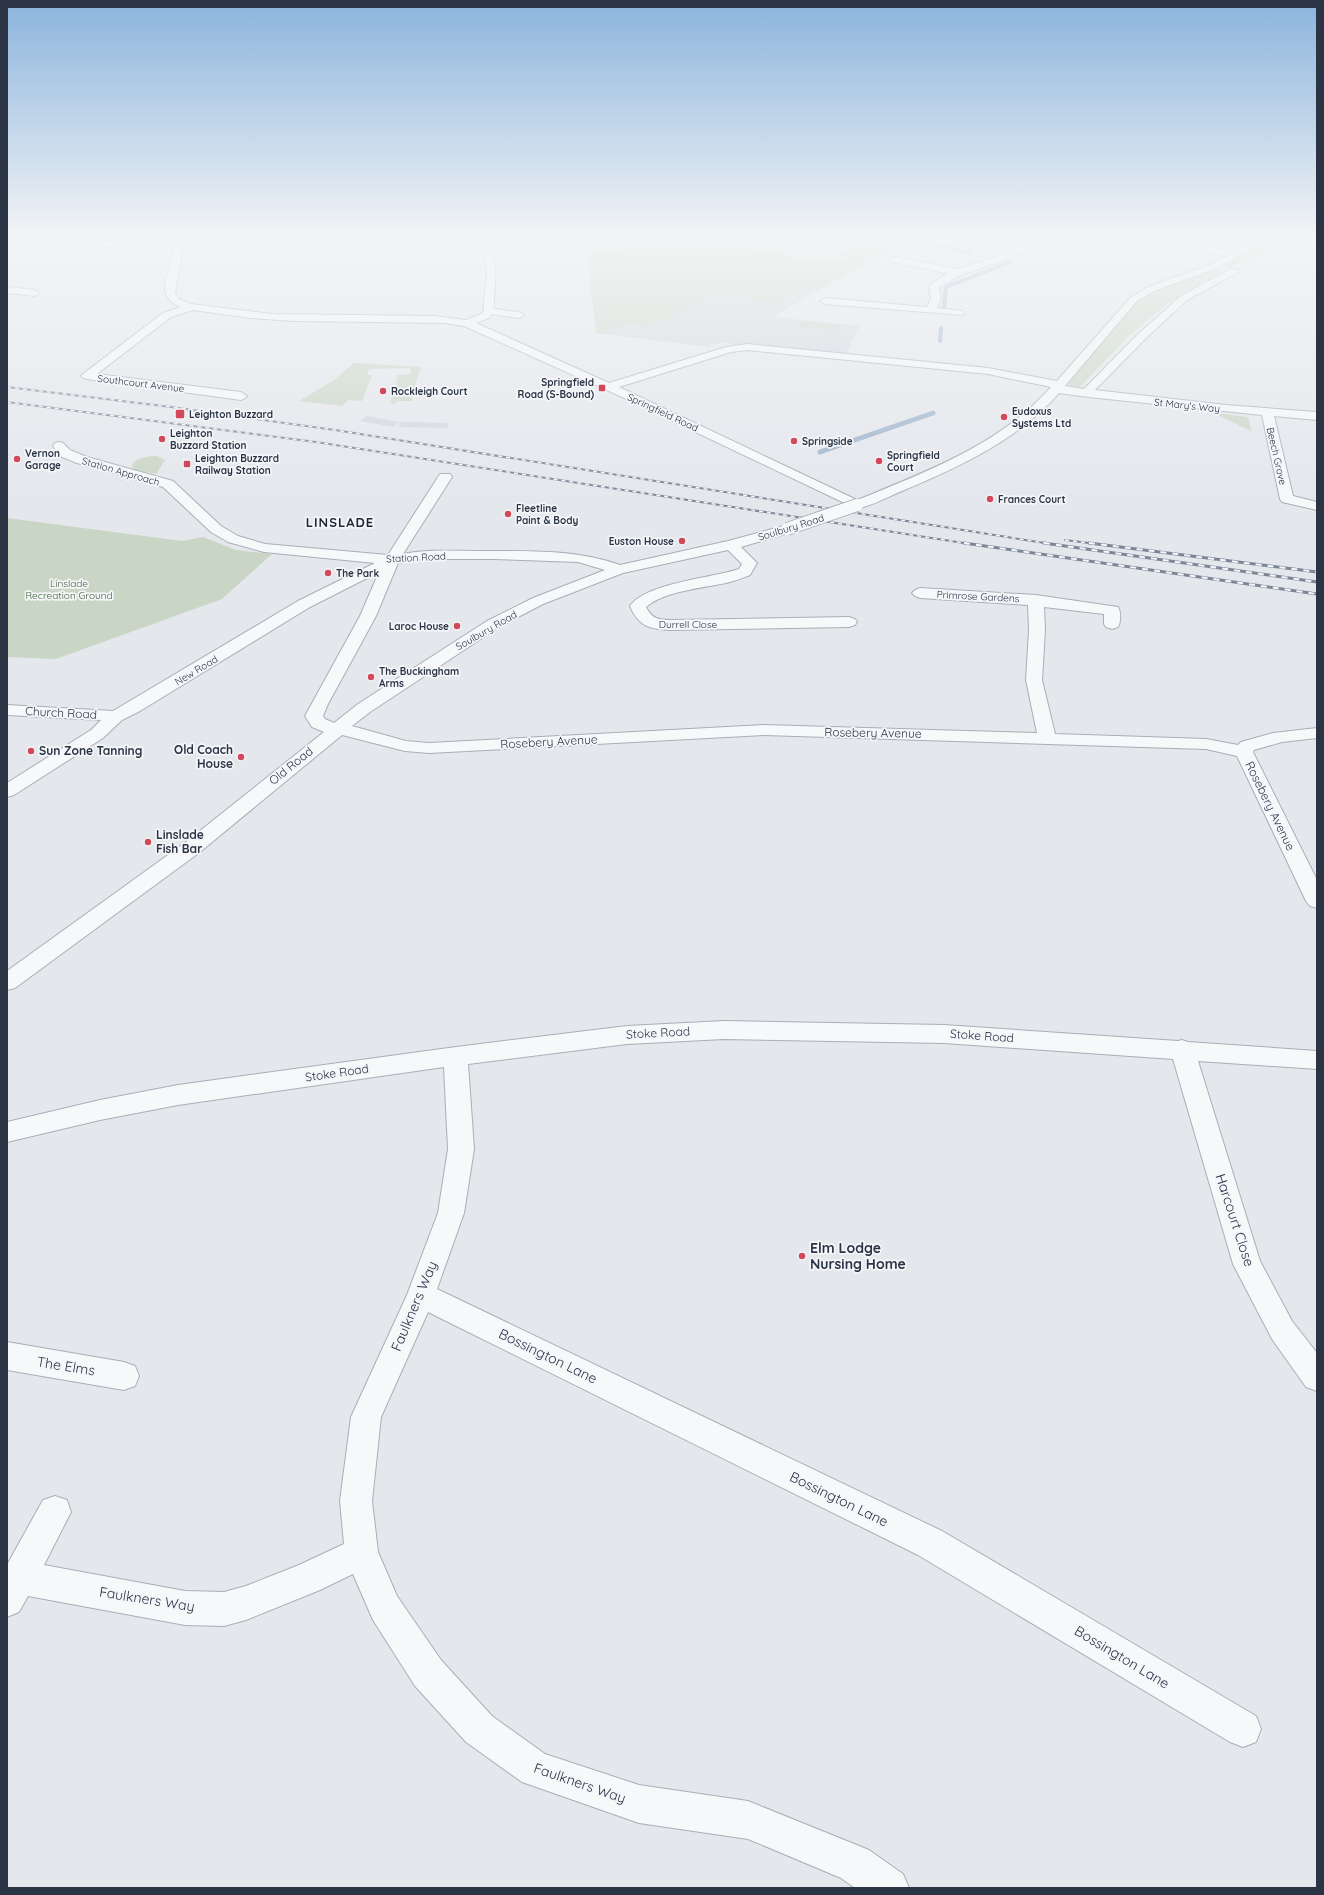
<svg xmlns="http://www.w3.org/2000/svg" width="1324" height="1895" font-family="Quicksand,sans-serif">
	<rect width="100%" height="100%" fill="#e4e7ec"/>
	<!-- built -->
	<path fill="#d2d6de" d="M 643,247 L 842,277 L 776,315 L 776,317 L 859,326 L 846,354 L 732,345 L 728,342 L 711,344 L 710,347 L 596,333 L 587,253 Z
		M 367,416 L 400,422 L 393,427 L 360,421 Z
		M 401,422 L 449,423 L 447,428 L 398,427 Z"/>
	<!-- green -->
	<path fill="#c9d6c5" d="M 871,237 L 913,237 L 818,290 L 804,288 L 777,304 L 716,294 L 668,320 L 652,325 L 641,325 L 623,323 L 606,334 L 596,333 L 587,253 L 718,238 L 759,251 L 778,249 L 800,262 L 823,259 L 827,261 L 847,258 L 838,253 L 853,250 L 846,246 L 869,243 L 862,238 Z
		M 1259,243 L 1301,244 L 1298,250 L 1275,247 L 1256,257 L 1248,258 L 1230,268 L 1219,266 Z
		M 1215,269 L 1222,271 L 1167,304 L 1130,335 L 1081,386 L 1076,387 L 1069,385 L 1068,382 C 1087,359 1119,312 1143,297 C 1163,285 1187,278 1208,270 Z
		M 796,321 L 842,325 L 839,331 L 793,326 Z
		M 354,363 L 421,367 L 411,396 L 413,401 L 397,401 L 394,404 L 390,403 L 398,377 L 396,377 L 397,375 L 411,374 L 410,368 L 369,369 L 367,375 L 372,375 L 362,401 L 348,400 L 342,406 L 299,401 L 334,380 Z
		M 1214,413 L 1248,417 L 1251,431 Z
		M 151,456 L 157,456 L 165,460 L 156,474 L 136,470 L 132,467 C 133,459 143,458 151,456 Z
		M 7,518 L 182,541 L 203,537 L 236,550 L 272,554 L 222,599 L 56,659 L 7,657 Z"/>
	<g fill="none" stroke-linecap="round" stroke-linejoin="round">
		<!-- stream-far1 -->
		<path stroke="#9fb4cc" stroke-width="4" d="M 914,239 L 970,253
			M 944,307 L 946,287 L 1010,262
			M 940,341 L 941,328"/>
		<!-- stream -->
		<path stroke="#9fb4cc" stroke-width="5" d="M 820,452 L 933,413"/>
		<!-- minor casing -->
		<g stroke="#a9aeb7" stroke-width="2">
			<path id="minor" d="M 72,237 L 81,237 L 87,243 L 151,237 L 180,237 L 182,253 L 175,293 L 179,299 L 191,304 L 272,314 L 434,316 L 466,320 L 481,314 L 484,311 C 482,292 494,268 480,251 C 475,246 467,243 463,237 C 472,237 475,239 482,244 C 504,261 492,286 494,309 L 519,312 L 524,315 L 519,318 L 492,314 L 489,318 L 476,323 L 609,383 L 726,347 L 747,344 L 988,368 L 1057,381 L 1130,298 L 1148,287 L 1209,265 L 1226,256 L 1139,240 L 1135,237 L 1152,237 L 1233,252 L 1262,237 L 1272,237 L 1215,269 L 1154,291 L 1136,302 L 1065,386 L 1084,389 L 1137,335 L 1181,296 L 1231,269 L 1237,269 L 1239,271 L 1237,273 L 1187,300 L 1145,339 L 1095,390 L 1226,405 L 1317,412 L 1317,420 L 1274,416 L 1293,496 L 1317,502 L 1317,510 L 1282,502 L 1280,499 L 1262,415 L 1088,397 L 1059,393 C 1018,440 959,467 902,491 C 888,497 873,505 857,509 L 622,397 L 464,326 L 445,323 L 294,321 L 251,318 L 193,310 L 171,317 L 97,374 L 241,392 L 247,396 L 245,398 L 241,400 L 87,379 L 83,378 L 81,376 L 83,374 L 163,313 L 181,307 C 147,294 179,264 172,240 L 86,249 L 79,246 ZM 747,350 L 988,374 L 1051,387 C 1001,444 926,472 857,500 L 619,387 L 731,352 Z
				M 337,237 L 346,237 L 347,239 L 343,242 Z
				M 796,237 L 807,237 L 807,238 L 803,241 Z
				M 1035,237 L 1045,237 L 1014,257 L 963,274 L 939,287 L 941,298 L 937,308 L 963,311 L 964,313 L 963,315 L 825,304 L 820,301 L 825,298 L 927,307 L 931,298 L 929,286 L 947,273 L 892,262 L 890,260 L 892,258 L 895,257 L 957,269 L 1003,255 Z
				M 1293,237 L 1317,238 L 1317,244 L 1294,239 Z
				M 7,287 L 35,290 L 40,293 L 35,296 L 7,293 Z
				M 59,442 L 63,443 L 70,450 L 87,457 L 173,481 L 221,526 L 238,536 L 265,544 L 388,555 L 440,474 L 450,474 L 452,477 L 403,554 C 429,549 454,551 480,551 C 527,551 576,549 620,565 L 728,541 L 787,525 L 792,526 L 794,529 L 792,532 L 741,547 L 757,563 L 750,575 C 742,578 735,581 726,583 C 703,588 664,591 646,607 C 652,619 659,620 671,620 L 849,617 L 855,619 L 857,622 L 855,625 L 849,627 L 671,630 C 650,629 639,627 630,606 C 646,583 712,578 739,569 L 742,564 L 728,550 L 623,573 L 543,604 L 499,627 L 370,712 L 352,726 L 406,741 L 429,743 L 764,725 L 1037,733 L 1026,680 L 1029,630 L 1028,605 L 920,598 L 915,596 L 912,593 L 915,590 L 920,588 L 1036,595 L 1118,607 C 1121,612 1121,622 1118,627 L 1112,629 L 1106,627 L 1104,624 L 1104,614 L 1044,607 L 1045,630 L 1042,680 L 1055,734 L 1206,739 L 1238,745 L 1241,742 L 1273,733 L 1317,728 L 1317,738 L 1282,742 L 1254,750 L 1253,752 L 1317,880 L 1317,908 L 1310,906 L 1306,901 L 1237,756 L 1206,749 L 764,735 L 429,753 L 405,751 L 342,735 L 200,852 L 15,988 L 7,990 L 7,971 L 186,842 L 324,732 L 312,727 L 305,716 L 360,616 L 379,572 L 310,607 L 140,711 L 122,720 L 103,738 L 14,795 L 7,797 L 7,783 L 91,730 L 101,720 L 7,715 L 7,705 L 113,711 L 298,601 L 375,563 L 264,552 L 228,542 L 211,532 L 163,487 L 77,463 L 60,456 L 53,446 L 55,443 ZM 422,559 L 494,559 L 578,562 L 605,570 L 533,598 L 487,621 L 358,704 L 334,723 L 325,719 L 323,716 L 328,704 L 376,616 L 398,563 Z
				M 724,1021 L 944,1025 L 1178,1041 L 1182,1040 L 1188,1042 L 1317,1051 L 1317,1069 L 1198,1061 L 1260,1261 L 1292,1321 L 1317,1353 L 1317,1391 L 1306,1387 L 1272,1339 L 1233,1264 L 1173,1059 L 944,1043 L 724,1039 L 627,1044 L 468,1064 L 474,1149 L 464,1213 L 437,1289 L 942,1531 L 1256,1716 L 1261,1729 L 1256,1742 L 1243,1747 L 1230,1742 L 918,1555 L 428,1312 L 381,1417 L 372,1501 L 378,1552 L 397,1596 L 441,1660 L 492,1716 L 545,1754 L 639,1785 L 748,1801 L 869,1850 L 903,1874 L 909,1888 L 855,1888 L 841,1878 L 748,1839 L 639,1823 L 522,1782 L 466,1742 L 415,1686 L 373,1620 L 353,1574 L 320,1590 L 246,1620 L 224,1626 L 185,1625 L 28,1596 L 19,1612 L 7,1617 L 7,1565 L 43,1500 L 55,1496 L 67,1500 L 71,1512 L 44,1565 L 185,1591 L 224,1592 L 246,1586 L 299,1565 L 344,1544 L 340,1501 L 351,1417 L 407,1295 L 438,1213 L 448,1149 L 444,1067 L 178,1105 L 100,1120 L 7,1142 L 7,1122 L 100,1100 L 178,1085 L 456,1047 L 627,1026 Z
				M 7,1342 L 124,1362 L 135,1366 L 139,1376 L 135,1386 L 124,1390 L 7,1370 Z"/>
		</g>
		<!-- minor -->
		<use href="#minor" fill="#f7f8fa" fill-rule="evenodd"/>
		<!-- rail-far1 casing -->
		<g stroke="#7d8696" stroke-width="2">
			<path id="rail-far1" d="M 7,387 L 171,407 L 335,430 L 1051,544
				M 7,402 L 316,442 L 970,544
				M 1065,540 L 1097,544"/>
		</g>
		<!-- rail casing -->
		<g stroke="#7d8696" stroke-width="3">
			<path id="rail" d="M 964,543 L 1317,594
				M 1044,543 L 1317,582
				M 1089,543 L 1317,572"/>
		</g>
		<!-- rail-far1 -->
		<use href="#rail-far1" stroke="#f4f6f9" stroke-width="1.5" stroke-dasharray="4" stroke-linecap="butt"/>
		<!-- rail -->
		<use href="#rail" stroke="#f4f6f9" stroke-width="2" stroke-dasharray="6" stroke-linecap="butt"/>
		<!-- minor-bridge casing -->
		<g stroke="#a9aeb7" stroke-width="14" stroke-linecap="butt">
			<path id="minor-bridge" d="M 787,529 L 857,505"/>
		</g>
		<!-- minor-bridge -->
		<use href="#minor-bridge" stroke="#f7f8fa" stroke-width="12"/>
	</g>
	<!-- sky -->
	<linearGradient id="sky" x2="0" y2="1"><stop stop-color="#8bb4dd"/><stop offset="0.47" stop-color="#f3f4f6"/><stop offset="1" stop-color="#f3f4f6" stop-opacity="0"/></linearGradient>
	<rect width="1324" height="502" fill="url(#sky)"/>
	<!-- markers -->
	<g fill="#d1495b" stroke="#f4f6f9" stroke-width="1.5">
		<rect x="598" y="384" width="8" height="8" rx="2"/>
		<circle cx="383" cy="391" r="4"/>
		<rect x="175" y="409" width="10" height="10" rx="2"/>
		<circle cx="1004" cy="417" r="4"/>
		<circle cx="162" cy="439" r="4"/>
		<circle cx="794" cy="441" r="4"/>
		<circle cx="17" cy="459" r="4"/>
		<circle cx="879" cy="461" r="4"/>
		<rect x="183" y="460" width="8" height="8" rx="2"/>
		<circle cx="990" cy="499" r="4"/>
		<circle cx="508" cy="514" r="4"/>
		<circle cx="682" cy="541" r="4"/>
		<circle cx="328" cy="573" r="4"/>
		<circle cx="457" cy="626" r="4"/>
		<circle cx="371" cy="677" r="4"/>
		<circle cx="31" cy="751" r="4"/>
		<circle cx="241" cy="757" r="4"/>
		<circle cx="148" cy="842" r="4"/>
		<circle cx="802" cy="1256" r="4"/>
	</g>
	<g text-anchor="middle" stroke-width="3.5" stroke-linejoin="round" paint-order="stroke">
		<!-- far-poi labels -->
		<g font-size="10" font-weight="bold" fill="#2b3445" stroke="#f4f6f9" text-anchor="start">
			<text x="594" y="386" text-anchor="end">Springfield<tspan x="594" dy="12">Road (S-Bound)</tspan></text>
			<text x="391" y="395">Rockleigh Court</text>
			<text x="1012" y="415">Eudoxus<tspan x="1012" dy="12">Systems Ltd</tspan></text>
			<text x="189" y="418">Leighton Buzzard</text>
			<text x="170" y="437">Leighton<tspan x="170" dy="12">Buzzard Station</tspan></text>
			<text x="802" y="445">Springside</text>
			<text x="25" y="457">Vernon<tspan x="25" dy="12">Garage</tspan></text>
			<text x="887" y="459">Springfield<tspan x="887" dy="12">Court</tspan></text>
			<text x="195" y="462">Leighton Buzzard<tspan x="195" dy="12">Railway Station</tspan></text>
			<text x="998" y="503">Frances Court</text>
			<text x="516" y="512">Fleetline<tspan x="516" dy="12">Paint &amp; Body</tspan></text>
			<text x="674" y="545" text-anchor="end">Euston House</text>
			<text x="336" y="577">The Park</text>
			<text x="449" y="630" text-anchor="end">Laroc House</text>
			<text x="379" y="675">The Buckingham<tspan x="379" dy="12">Arms</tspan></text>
		</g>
		<!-- far-street labels -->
		<g font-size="10" fill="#2b3445" stroke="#f4f6f9">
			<text transform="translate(141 383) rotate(7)" y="4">Southcourt Avenue</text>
			<text transform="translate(1187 405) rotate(6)" y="4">St Mary's Way</text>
			<text transform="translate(663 412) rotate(25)" y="4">Springfield Road</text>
			<text transform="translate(1277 456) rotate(77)" y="4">Beech Grove</text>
			<text transform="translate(121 471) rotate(16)" y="4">Station Approach</text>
			<text transform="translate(791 527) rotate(-17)" y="4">Soulbury Road</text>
			<text transform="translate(416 557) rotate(-3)" y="4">Station Road</text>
			<text transform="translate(978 596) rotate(3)" y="4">Primrose Gardens</text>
			<text x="688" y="628">Durrell Close</text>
			<text transform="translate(486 630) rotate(-30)" y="4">Soulbury Road</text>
			<text transform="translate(196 670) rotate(-31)" y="4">New Road</text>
		</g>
		<!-- far-park labels -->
		<g font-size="10" fill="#3f6138" stroke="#f4f6f9">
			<text x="69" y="587">Linslade<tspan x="69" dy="12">Recreation Ground</tspan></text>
		</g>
		<!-- street labels -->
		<g font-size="12" fill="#2b3445" stroke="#f4f6f9">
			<text transform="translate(61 713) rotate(3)" y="4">Church Road</text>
			<text transform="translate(873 733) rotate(1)" y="4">Rosebery Avenue</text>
			<text transform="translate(549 742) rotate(-3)" y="4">Rosebery Avenue</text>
			<text transform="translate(291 766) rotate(-39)" y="4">Old Road</text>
			<text transform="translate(1270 806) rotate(64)" y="4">Rosebery Avenue</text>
			<text transform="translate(658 1033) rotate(-3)" y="4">Stoke Road</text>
			<text transform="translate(982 1036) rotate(4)" y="4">Stoke Road</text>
			<text transform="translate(337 1073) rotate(-8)" y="4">Stoke Road</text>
		</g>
		<!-- poi labels -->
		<g font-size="12" font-weight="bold" fill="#2b3445" stroke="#f4f6f9" text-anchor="start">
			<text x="233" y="754" text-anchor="end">Old Coach<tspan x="233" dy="14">House</tspan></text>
			<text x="39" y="755">Sun Zone Tanning</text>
			<text x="156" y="839">Linslade<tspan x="156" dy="14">Fish Bar</tspan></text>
		</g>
		<!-- far-district labels -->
		<g font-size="13" font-weight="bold" letter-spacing="1" fill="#1d2536" stroke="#f4f6f9">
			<text x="340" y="527">LINSLADE</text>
		</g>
		<!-- near-street labels -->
		<g font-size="14" fill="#2b3445" stroke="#f4f6f9">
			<text transform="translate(1235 1220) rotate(72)" y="5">Harcourt Close</text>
			<text transform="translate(414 1306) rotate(-67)" y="5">Faulkners Way</text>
			<text transform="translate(548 1356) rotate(26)" y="5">Bossington Lane</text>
			<text transform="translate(66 1366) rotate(9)" y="5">The Elms</text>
			<text transform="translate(839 1499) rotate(26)" y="5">Bossington Lane</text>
			<text transform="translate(147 1599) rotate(9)" y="5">Faulkners Way</text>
			<text transform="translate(1122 1657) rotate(31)" y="5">Bossington Lane</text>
			<text transform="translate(580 1783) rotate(19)" y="5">Faulkners Way</text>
		</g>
		<!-- near-poi labels -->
		<g font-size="14" font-weight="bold" fill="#2b3445" stroke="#f4f6f9" text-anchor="start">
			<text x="810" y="1253">Elm Lodge<tspan x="810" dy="16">Nursing Home</tspan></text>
		</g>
	</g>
	<!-- border -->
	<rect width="1324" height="1895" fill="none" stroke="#2b3445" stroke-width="16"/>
</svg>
